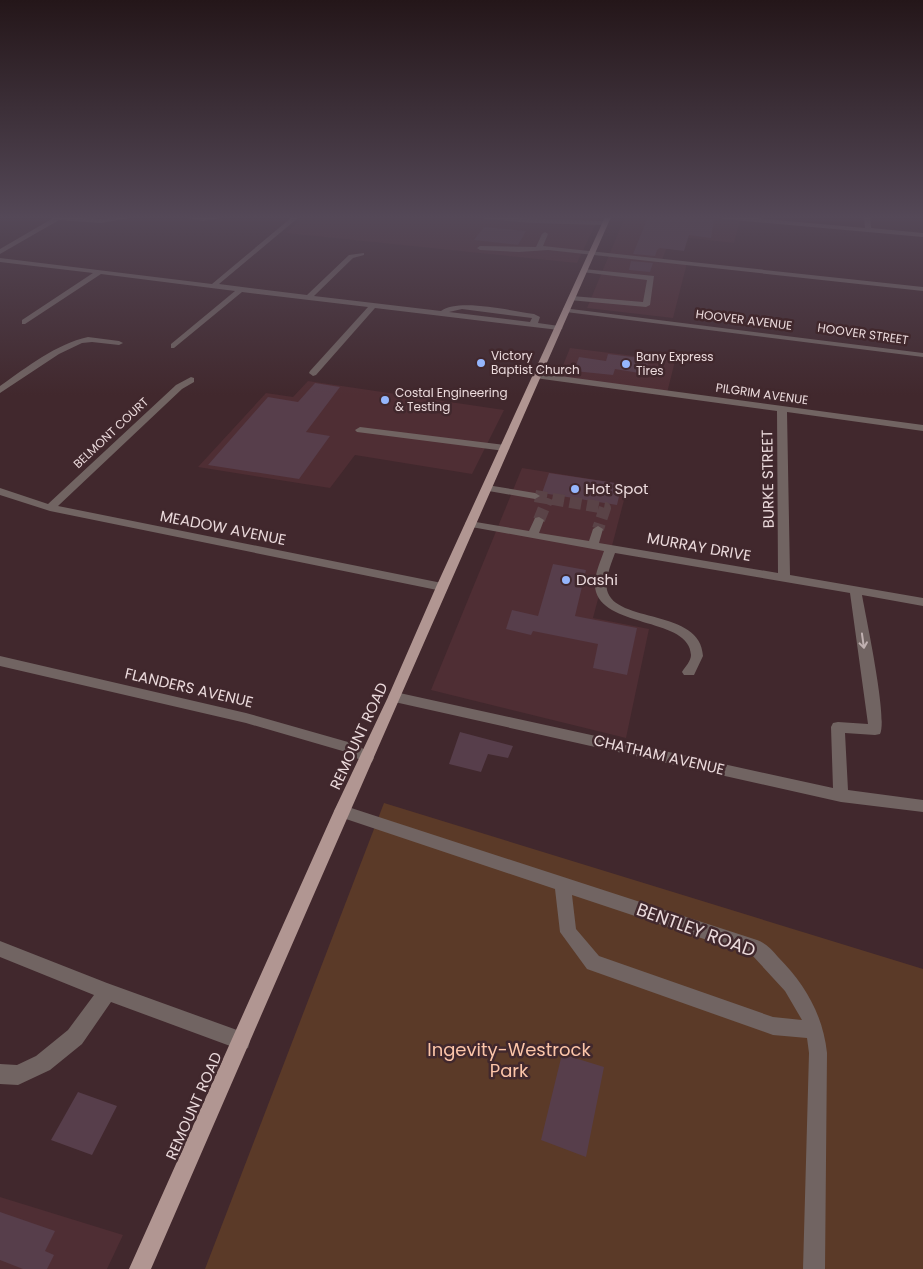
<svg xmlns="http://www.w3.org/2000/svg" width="923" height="1269" font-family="Poppins,sans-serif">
	<rect width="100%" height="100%" fill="#41282d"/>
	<!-- built -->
	<path fill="#4f2e34" d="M 304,217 L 599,217 L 577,263 L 286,233 Z
		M 625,217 L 725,217 L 740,219 L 734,243 L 671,236 L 662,260 L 687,263 L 673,318 L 587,308 Z
		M 570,348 L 675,361 L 667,393 L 558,378 Z
		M 308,381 L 504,410 L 472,474 L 355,455 L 330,488 L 198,467 L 266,393 L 293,397 Z
		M 522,468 L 628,485 L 593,618 L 649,629 L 626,738 L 431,690 Z
		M 0,1197 L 123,1235 L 107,1269 L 0,1269 Z"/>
	<!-- green -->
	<path fill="#5b3a28" d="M 384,803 L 923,969 L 923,1269 L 205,1269 Z"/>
	<!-- building -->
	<path fill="#573e4b" d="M 648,217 L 714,219 L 711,238 L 689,235 L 684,251 L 660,248 L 657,250 L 655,256 L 633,254 Z
		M 484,227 L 526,231 L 518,245 L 474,240 Z
		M 631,261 L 653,263 L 650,272 L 629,270 Z
		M 608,354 L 649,359 L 645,374 L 615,369 L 613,375 L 574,371 L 579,357 L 606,361 Z
		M 315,383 L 340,387 L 306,432 L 330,436 L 299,479 L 208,465 L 268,397 L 298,402 Z
		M 549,473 L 622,484 L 617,505 L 542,493 Z
		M 553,564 L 586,570 L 575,616 L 637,628 L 627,675 L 593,668 L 598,644 L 533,631 L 531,635 L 506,629 L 512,610 L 538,616 Z
		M 460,732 L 513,746 L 508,758 L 488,754 L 481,772 L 449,764 Z
		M 562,1054 L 604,1067 L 586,1157 L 541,1140 Z
		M 78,1092 L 117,1106 L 92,1155 L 51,1140 Z
		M 0,1212 L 55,1231 L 45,1251 L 54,1255 L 47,1269 L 23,1269 L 0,1260 Z"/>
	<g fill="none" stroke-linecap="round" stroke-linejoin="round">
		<!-- minor-tunnel -->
		<path stroke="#5a4347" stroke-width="12" stroke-dasharray="12 5.5" stroke-linecap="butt" d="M 535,496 L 605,508 L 598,529
			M 539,520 L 548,498"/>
		<!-- minor -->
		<path fill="#716462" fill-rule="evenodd" d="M 55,217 L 101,219 L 135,217 L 101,223 L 59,220 L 0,254 L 0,249 Z
			M 183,217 L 227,217 L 203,221 Z
			M 292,217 L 299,217 L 219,284 L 307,295 L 349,255 L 364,253 L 364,255 L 353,258 L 314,296 L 441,311 C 459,298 511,311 534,314 L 540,317 L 538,323 L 559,326 L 563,328 L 559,330 L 375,308 L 316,375 L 313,376 L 309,373 L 310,371 L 368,307 L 242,292 L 174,348 L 171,348 L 171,344 L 235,291 L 101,274 L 25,324 L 22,324 L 22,320 L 93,273 L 0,262 L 0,258 L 212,284 ZM 462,309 L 532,318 L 530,322 L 449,312 Z
			M 482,217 L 605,221 L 608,223 L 605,225 L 533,223 L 485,219 Z
			M 720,217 L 744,217 L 865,228 L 864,217 L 870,217 L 871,228 L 923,233 L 923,237 L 723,219 Z
			M 545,232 L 548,234 L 543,246 L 923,287 L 923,291 L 548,250 L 519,252 L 480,250 L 477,248 L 480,246 L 536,247 L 542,234 Z
			M 584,269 L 654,276 L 650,305 L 646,307 L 569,300 L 568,298 L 572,296 L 643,302 L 647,280 L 582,272 L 580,271 Z
			M 563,308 L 923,353 L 923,357 L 566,312 L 563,312 Z
			M 88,337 L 119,341 L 123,343 L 119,345 L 92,342 L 82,343 L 59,354 L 0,393 L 0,386 C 27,367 56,344 88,337 Z
			M 538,373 L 923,425 L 923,431 L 787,412 L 790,575 L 923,598 L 923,606 L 862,595 C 866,618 888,719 880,734 L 875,735 L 845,733 L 848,790 L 923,800 L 923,812 L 841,802 L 390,701 L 388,697 L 390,693 L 395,692 L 833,788 L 831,727 L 833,723 L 838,722 L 868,724 L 850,593 L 615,553 C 611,564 605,578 607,590 C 615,624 701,608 703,656 L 694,675 L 684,675 L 682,672 C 685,667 691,661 691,655 C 690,618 607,628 596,592 C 592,579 600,563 604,551 L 466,526 L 465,524 L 466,522 L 470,521 L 529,531 L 535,518 L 539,517 L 544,520 L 539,533 L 589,541 L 593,529 L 598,526 L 603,529 L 599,543 L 778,573 L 777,411 L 535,378 L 535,374 Z
			M 191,377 L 194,378 L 194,382 L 182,389 L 58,506 L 442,583 L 448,587 L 446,590 L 442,591 L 50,511 L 0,495 L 0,488 L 48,504 L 176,385 Z
			M 360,427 L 505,445 L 510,448 L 505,451 L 357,432 L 355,430 Z
			M 487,485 L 535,493 L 540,496 L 535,499 L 483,490 L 482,488 Z
			M 0,656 L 246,713 L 355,744 L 372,754 L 374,758 L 372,762 L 367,764 L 346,752 L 246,723 L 0,666 Z
			M 342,805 L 757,940 C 766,943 772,950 778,957 C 805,984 823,1015 827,1053 L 825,1269 L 803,1269 L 809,1053 L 807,1038 L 773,1035 L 587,969 L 560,932 L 555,889 L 337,816 L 334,811 L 337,806 ZM 572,895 L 752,955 L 785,991 L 802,1020 L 773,1017 L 599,956 L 576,929 Z
			M 0,941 L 107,983 L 248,1034 L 250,1041 L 248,1048 L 241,1050 L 111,1002 L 82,1044 L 50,1070 L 18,1085 L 0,1084 L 0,1064 L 17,1065 L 36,1056 L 68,1030 L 94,995 L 0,957 Z"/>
		<!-- major -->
		<path fill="#b19692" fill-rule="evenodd" d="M 605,217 L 611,217 C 457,567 303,918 151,1269 L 129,1269 L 334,811 L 388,697 L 436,587 Z"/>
	</g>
	<!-- one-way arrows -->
	<defs><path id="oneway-shaft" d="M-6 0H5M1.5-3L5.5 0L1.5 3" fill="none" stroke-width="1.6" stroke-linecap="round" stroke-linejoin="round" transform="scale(1.25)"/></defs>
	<use stroke="#c0b1b1" href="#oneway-shaft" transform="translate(863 641) rotate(82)"/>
	<!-- sky -->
	<linearGradient id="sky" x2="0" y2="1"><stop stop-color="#241619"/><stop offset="0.55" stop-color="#544857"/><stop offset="1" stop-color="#544857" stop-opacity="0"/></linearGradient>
	<rect width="923" height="395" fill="url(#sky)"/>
	<!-- markers -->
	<g fill="#95b6fd" stroke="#41282d" stroke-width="2">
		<circle cx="481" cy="363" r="5"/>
		<circle cx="626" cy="364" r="5"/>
		<circle cx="385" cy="400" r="5"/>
		<circle cx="575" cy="489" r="5"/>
		<circle cx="566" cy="580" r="5"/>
	</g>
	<g text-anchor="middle" stroke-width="5" stroke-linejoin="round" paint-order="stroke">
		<!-- far-street labels -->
		<g font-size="12" fill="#ebdadc" stroke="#41282d">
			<text transform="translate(744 320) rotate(7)" y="4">HOOVER AVENUE</text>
			<text transform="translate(863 334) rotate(8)" y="4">HOOVER STREET</text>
			<text transform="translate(762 394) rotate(8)" y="4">PILGRIM AVENUE</text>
			<text transform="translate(111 433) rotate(-43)" y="4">BELMONT COURT</text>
		</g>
		<!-- far-poi labels -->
		<g font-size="12" fill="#ebdadc" stroke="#41282d" text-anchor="start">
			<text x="491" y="360">Victory<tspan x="491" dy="14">Baptist Church</tspan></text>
			<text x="636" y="361">Bany Express<tspan x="636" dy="14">Tires</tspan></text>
			<text x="395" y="397">Costal Engineering<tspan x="395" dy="14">&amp; Testing</tspan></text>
		</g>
		<!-- street labels -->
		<g font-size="15" fill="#ebdadc" stroke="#41282d">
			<text transform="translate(768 479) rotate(-91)" y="5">BURKE STREET</text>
			<text transform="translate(223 528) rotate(11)" y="5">MEADOW AVENUE</text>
			<text transform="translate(699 547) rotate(10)" y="5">MURRAY DRIVE</text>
			<text transform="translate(189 688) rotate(13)" y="5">FLANDERS AVENUE</text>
			<text transform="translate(359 736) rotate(-65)" y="5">REMOUNT ROAD</text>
			<text transform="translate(659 755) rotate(13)" y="5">CHATHAM AVENUE</text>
			<text transform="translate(194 1106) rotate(-66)" y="5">REMOUNT ROAD</text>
		</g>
		<!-- poi labels -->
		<g font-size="15" fill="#ebdadc" stroke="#41282d" text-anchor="start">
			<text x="585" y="494">Hot Spot</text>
			<text x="576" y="585">Dashi</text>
		</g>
		<!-- near-street labels -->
		<g font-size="18" fill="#ebdadc" stroke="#41282d">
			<text transform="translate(696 930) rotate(20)" y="6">BENTLEY ROAD</text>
		</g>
		<!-- near-park labels -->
		<g font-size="18" fill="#fcc5a9" stroke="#41282d">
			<text x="509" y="1056">Ingevity-Westrock<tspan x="509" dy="21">Park</tspan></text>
		</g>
	</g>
</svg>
